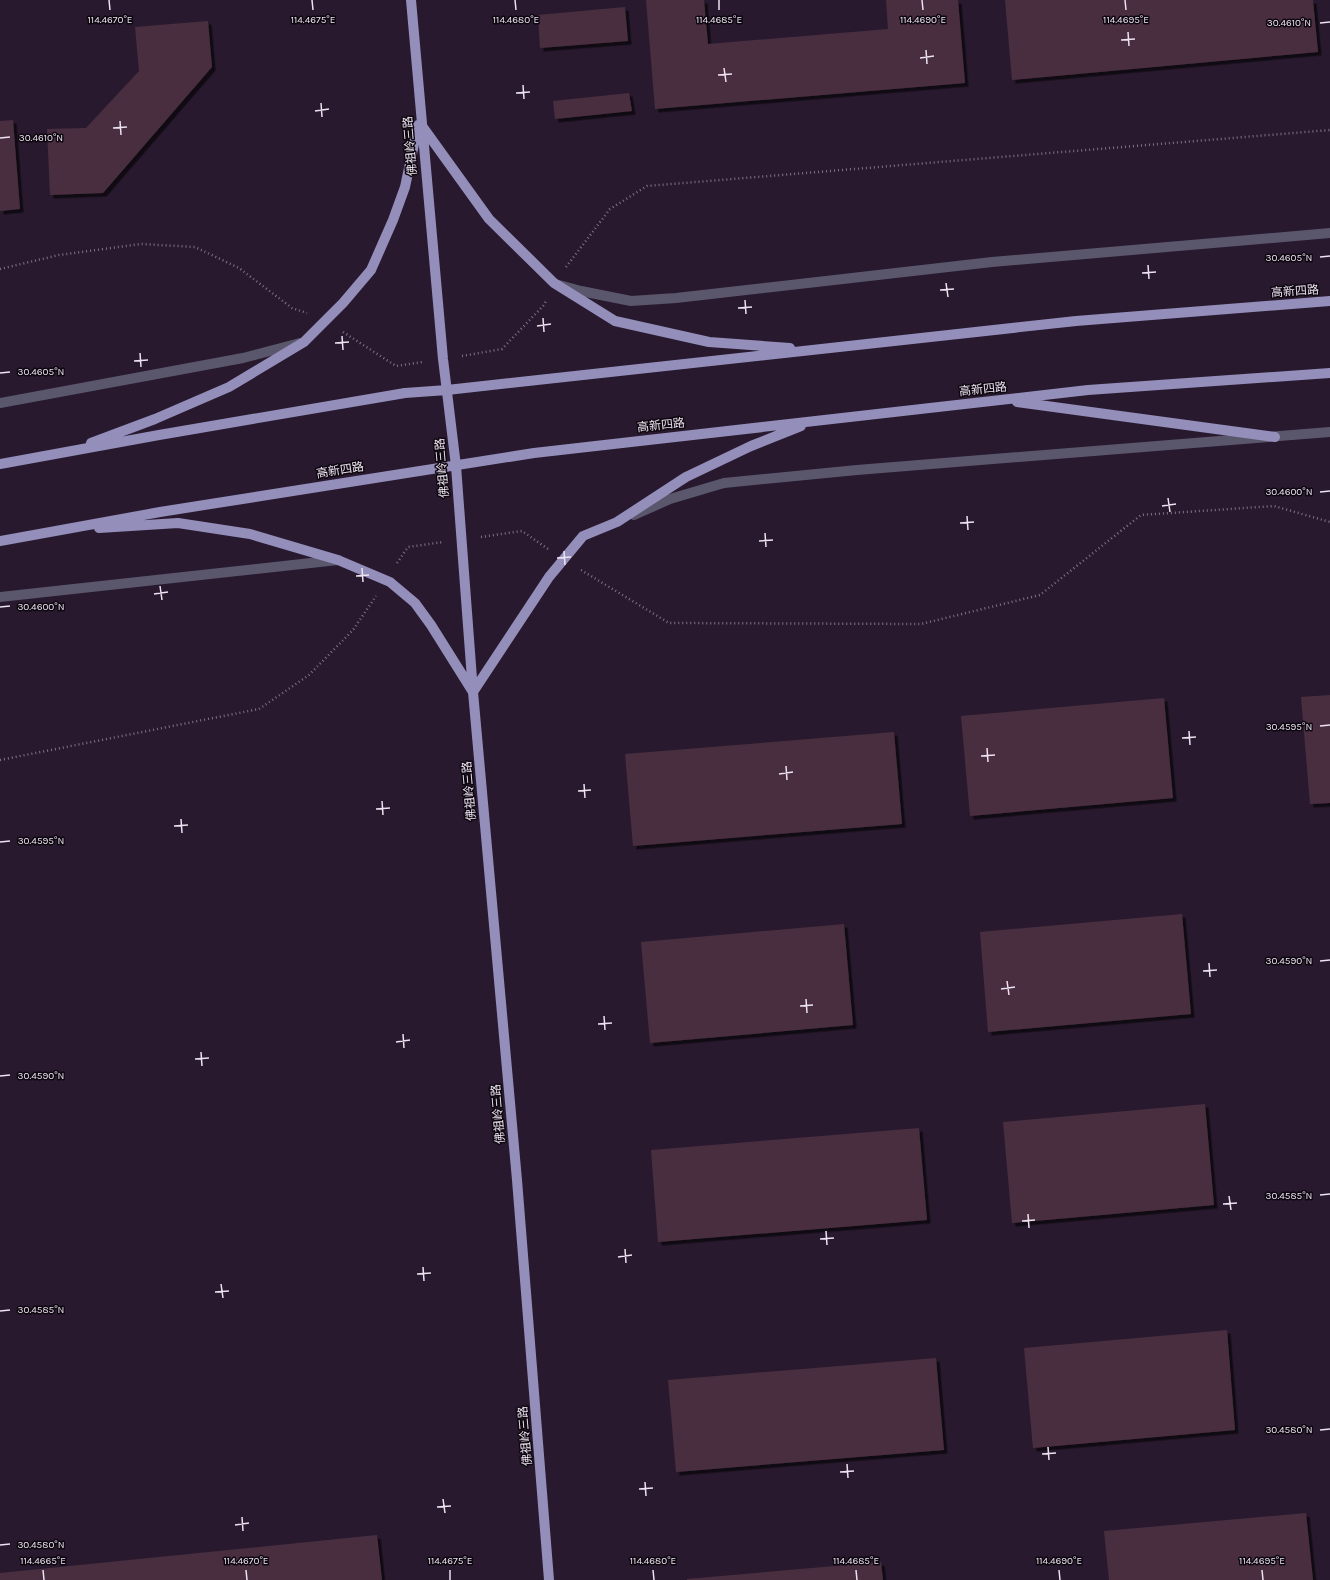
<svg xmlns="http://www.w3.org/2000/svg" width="1330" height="1580" font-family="Karla,'Noto Sans SC',sans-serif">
	<defs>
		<filter id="shadow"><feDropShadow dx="3.5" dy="3.5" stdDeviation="0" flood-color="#0009"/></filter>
	</defs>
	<rect width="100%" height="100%" fill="#28192e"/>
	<!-- building -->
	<path fill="#482f3f" filter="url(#shadow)" d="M 646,0 L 704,0 L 708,44 L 888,29 L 886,0 L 958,0 L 965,83 L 655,109 Z
		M 1005,0 L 1313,0 L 1318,52 L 1012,80 Z
		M 625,7 L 628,41 L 540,48 L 538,15 Z
		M 208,21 L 212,67 L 103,193 L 50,195 L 47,129 L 86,128 L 139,71 L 135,27 Z
		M 629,93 L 632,111 L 555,119 L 553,101 Z
		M 13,120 L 20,209 L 0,211 L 0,121 Z
		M 1330,695 L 1330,803 L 1310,804 L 1301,697 Z
		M 1164,698 L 1173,798 L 970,816 L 961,716 Z
		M 894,732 L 902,824 L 633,846 L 625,754 Z
		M 1182,914 L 1191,1014 L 988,1032 L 980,932 Z
		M 844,924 L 853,1025 L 650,1043 L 641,942 Z
		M 1205,1104 L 1214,1205 L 1012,1223 L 1003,1122 Z
		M 919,1128 L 927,1220 L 658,1242 L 651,1150 Z
		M 1227,1330 L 1235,1430 L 1033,1448 L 1024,1348 Z
		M 936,1358 L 944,1450 L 676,1472 L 668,1380 Z
		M 1306,1513 L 1313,1580 L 1109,1580 L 1104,1531 Z
		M 377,1535 L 382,1580 L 0,1580 L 0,1573 Z
		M 881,1562 L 883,1580 L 687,1580 L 687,1579 Z"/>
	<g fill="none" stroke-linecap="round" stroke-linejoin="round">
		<!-- path -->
		<path stroke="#807385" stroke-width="2.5" stroke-dasharray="1 3" stroke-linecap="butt" d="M 566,267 L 610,209 L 647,186 L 1330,130
			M 0,269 L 59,255 L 141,244 L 195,247 L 239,268 L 292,308 L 307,313
			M 343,332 L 396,366 L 423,362
			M 462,356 L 502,349 L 544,305 L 546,301
			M 481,537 L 522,531 L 548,549
			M 397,563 L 408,547 L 443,542
			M 581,570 L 669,623 L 921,624 L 1040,595 L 1141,515 L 1274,506 L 1330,522
			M 0,760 L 259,709 L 309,675 L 353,630 L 376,596"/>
		<!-- minor -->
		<path stroke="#5a576d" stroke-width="10" d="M 559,285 L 581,291 L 631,301 L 676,298 L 992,262 L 1330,233
			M 0,403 L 243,358 L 300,343
			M 634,515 L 670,499 L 724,483 L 857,470 L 1330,432
			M 0,597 L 338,560"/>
		<!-- major -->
		<path stroke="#948ebb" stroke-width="10" d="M 411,0 L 443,359 L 456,466 L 473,692 L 517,1180 L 549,1580
			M 422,126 L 489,219 L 554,283 L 615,321 L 709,342 L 790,348
			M 1017,402 L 1275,437
			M 91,443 L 155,419 L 229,387 L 304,342 L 343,303 L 371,270 L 393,220 L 405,187 L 418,125
			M 0,464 L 159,435 L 405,393 L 447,390 L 1076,321 L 1330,301
			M 99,528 L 178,523 L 250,534 L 338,560 L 390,582 L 415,603 L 431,625 L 473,692 L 549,577 L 583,536 L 617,522 L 686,477 L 751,446 L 801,426
			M 0,541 L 160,512 L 534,453 L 1088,390 L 1330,373"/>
	</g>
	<!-- ticks -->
	<path fill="none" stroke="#ece2f0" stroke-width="1.5" d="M 109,0 L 110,10M 312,0 L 313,10M 515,0 L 516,10M 719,0 L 719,10M 922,0 L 923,10M 1125,0 L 1126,10M 1320,23 L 1330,22M 1128,32 L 1129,46M 1121,40 L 1135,39M 926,50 L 927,64M 920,58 L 934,56M 724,68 L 726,82M 718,75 L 732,74M 523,85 L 524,99M 516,93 L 530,92M 321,103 L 322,117M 315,111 L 329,109M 120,121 L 121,135M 113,128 L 127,127M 0,138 L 10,137M 1320,257 L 1330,256M 1148,265 L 1149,279M 1142,273 L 1156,272M 946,283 L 948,297M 940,290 L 954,289M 745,300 L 746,314M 738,308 L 752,307M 543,318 L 544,332M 537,326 L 551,324M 342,336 L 343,350M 335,343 L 349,342M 140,353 L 141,367M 134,361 L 148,360M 0,373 L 10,372M 1320,492 L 1330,491M 1168,498 L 1170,512M 1162,506 L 1176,504M 967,516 L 968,530M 960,523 L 974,522M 765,533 L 766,547M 759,541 L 773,540M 564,551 L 565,565M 557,558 L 571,557M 362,568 L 363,582M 356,576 L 369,575M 160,586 L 162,600M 154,594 L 168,592M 0,607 L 10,606M 1320,726 L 1330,725M 1189,731 L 1190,745M 1182,738 L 1196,737M 987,748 L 988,762M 981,756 L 995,755M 786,766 L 787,780M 779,774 L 793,772M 584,784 L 585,798M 578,791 L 591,790M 382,801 L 383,815M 376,809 L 390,808M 181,819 L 182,833M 174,826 L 188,825M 0,842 L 10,841M 1320,961 L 1330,960M 1209,963 L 1210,977M 1203,971 L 1217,970M 1007,981 L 1009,995M 1001,989 L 1015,987M 806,999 L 807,1013M 800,1006 L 813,1005M 604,1016 L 605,1030M 598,1024 L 612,1023M 403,1034 L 404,1048M 396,1042 L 410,1040M 201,1052 L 202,1066M 195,1059 L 209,1058M 0,1076 L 10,1075M 1320,1195 L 1330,1194M 1229,1196 L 1231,1210M 1223,1204 L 1237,1203M 1028,1214 L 1029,1228M 1022,1221 L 1035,1220M 826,1231 L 827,1245M 820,1239 L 834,1238M 625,1249 L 626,1263M 618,1257 L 632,1255M 423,1267 L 424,1281M 417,1274 L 431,1273M 221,1284 L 223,1298M 215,1292 L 229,1291M 0,1311 L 10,1310M 1320,1430 L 1330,1429M 1048,1447 L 1049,1460M 1042,1454 L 1056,1453M 847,1464 L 848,1478M 840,1472 L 854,1471M 645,1482 L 646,1496M 639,1489 L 653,1488M 443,1499 L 445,1513M 437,1507 L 451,1506M 242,1517 L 243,1531M 235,1525 L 249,1523M 0,1545 L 10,1544M 43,1570 L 44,1580M 246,1570 L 247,1580M 450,1570 L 450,1580M 653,1570 L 654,1580M 856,1570 L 857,1580M 1059,1570 L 1060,1580M 1262,1570 L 1263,1580"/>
	<g text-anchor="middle" stroke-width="3" stroke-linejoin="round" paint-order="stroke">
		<!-- street labels -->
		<g font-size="12" fill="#ece2f0" stroke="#0d070f">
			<text transform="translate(410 146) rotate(-95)" y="4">佛祖岭三路</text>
			<text transform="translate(1295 291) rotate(-4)" y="4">高新四路</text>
			<text transform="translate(983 389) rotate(-6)" y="4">高新四路</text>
			<text transform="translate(661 425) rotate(-6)" y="4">高新四路</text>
			<text transform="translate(442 468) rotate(-95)" y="4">佛祖岭三路</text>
			<text transform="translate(340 470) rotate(-9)" y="4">高新四路</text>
			<text transform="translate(469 791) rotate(-95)" y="4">佛祖岭三路</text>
			<text transform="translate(498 1114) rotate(-95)" y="4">佛祖岭三路</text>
			<text transform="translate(525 1436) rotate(-95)" y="4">佛祖岭三路</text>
		</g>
	</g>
	<g font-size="10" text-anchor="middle" fill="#ece2f0" stroke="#0d070f" stroke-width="3" stroke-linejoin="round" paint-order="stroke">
		<text x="110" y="23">114.4670°E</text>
		<text x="313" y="23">114.4675°E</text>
		<text x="516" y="23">114.4680°E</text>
		<text x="719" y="23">114.4685°E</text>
		<text x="923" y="23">114.4690°E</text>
		<text x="1126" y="23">114.4695°E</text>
		<text x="1289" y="26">30.4610°N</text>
		<text x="41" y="141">30.4610°N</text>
		<text x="1289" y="261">30.4605°N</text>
		<text x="41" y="375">30.4605°N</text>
		<text x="1289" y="495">30.4600°N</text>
		<text x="41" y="610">30.4600°N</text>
		<text x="1289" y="730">30.4595°N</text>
		<text x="41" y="844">30.4595°N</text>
		<text x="1289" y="964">30.4590°N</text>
		<text x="41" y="1079">30.4590°N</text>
		<text x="1289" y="1199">30.4585°N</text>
		<text x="41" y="1313">30.4585°N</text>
		<text x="1289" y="1433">30.4580°N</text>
		<text x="41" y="1548">30.4580°N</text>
		<text x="43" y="1564">114.4665°E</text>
		<text x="246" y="1564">114.4670°E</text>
		<text x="450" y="1564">114.4675°E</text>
		<text x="653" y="1564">114.4680°E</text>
		<text x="856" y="1564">114.4685°E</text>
		<text x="1059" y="1564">114.4690°E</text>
		<text x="1262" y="1564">114.4695°E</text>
	</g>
</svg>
